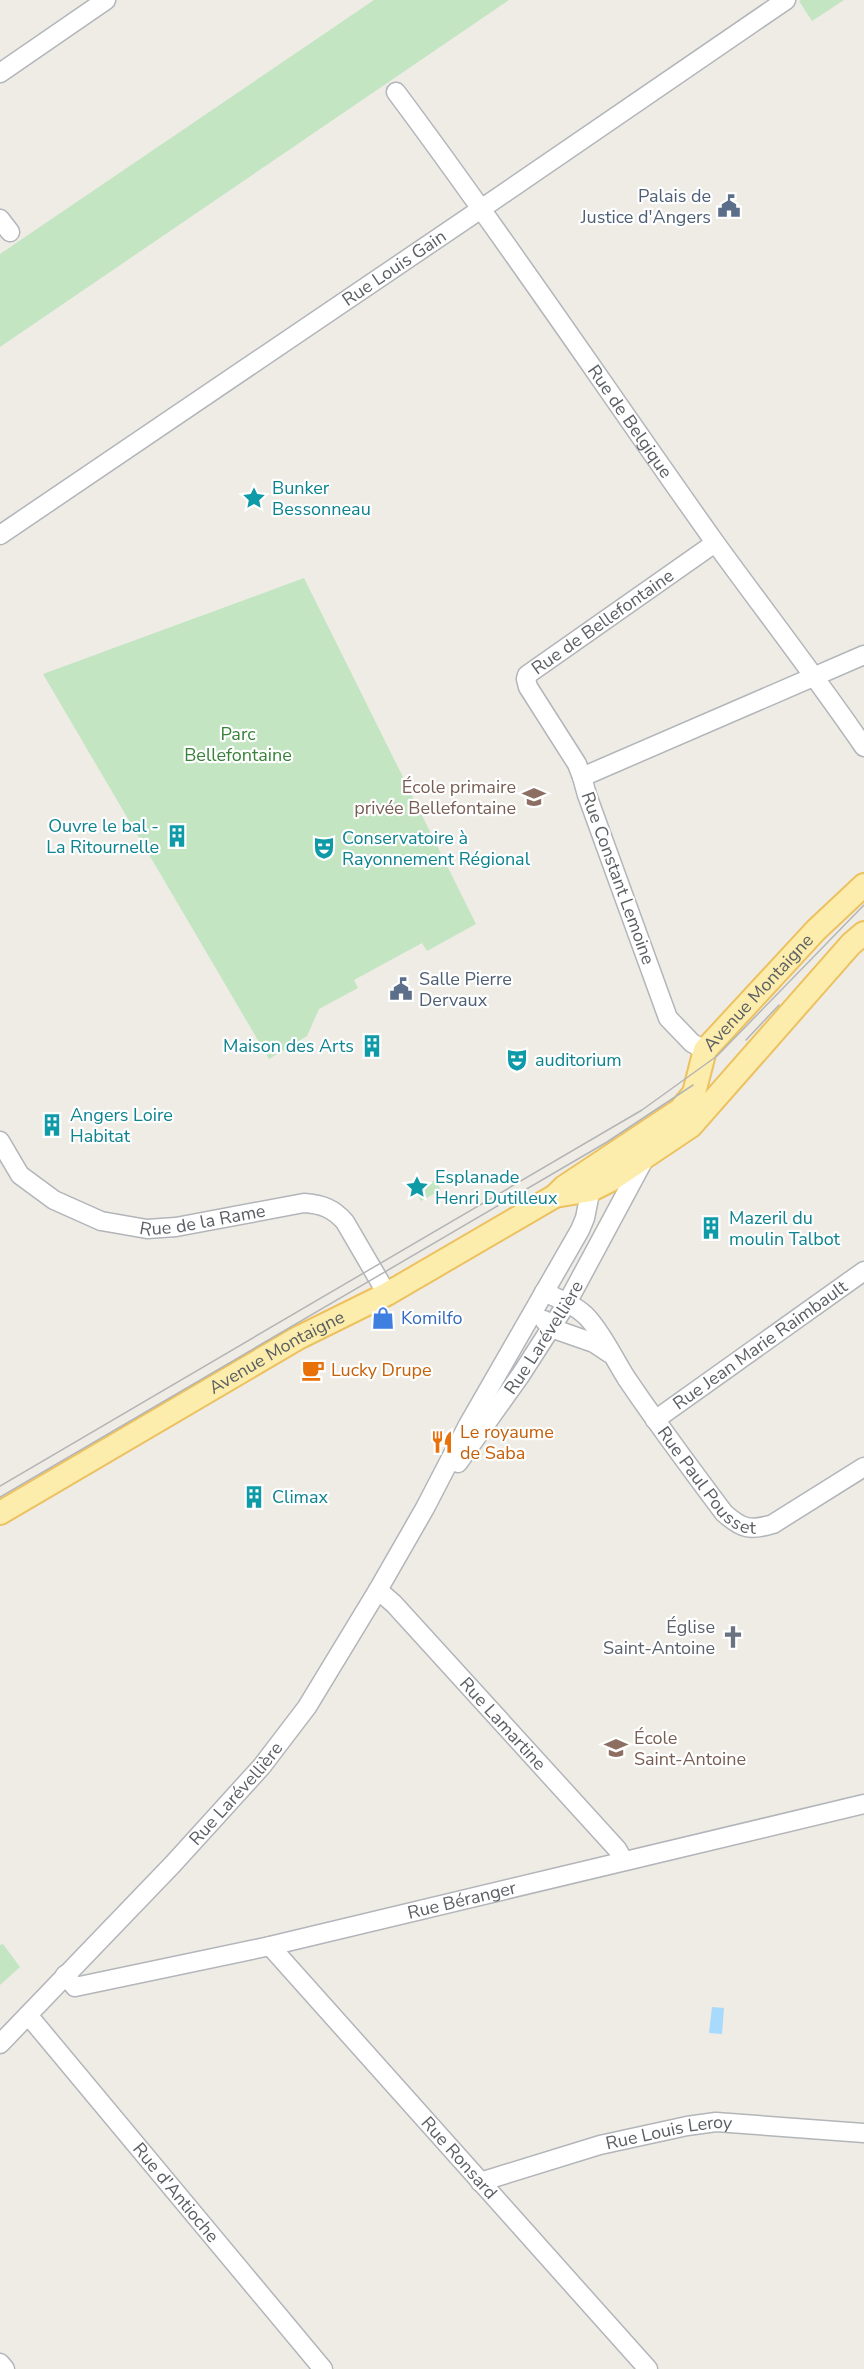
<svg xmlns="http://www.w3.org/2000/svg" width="864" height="2369" font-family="'Nunito Sans',sans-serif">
	<rect width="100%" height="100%" fill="#eeece5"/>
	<!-- green -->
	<path fill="#c3e5c2" d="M 374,0 L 509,0 L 0,347 L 0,254 Z
		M 801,0 L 844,0 L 812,21 L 799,1 Z
		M 304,578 L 476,924 L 427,951 L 422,943 L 354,980 L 358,988 L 319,1009 L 307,1036 L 269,1059 L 43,674 Z
		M 435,1180 L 441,1190 L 421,1201 L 415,1191 Z
		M 3,1944 L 20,1967 L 0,1985 L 0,1945 Z"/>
	<!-- water -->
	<path fill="#a7dafc" d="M 712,2007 L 724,2008 L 722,2034 L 709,2033 Z"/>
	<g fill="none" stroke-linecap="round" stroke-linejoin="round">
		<!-- minor casing -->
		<g stroke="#b2b5b9" stroke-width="21">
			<g id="minor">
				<path d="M 0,73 L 106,0"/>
				<path id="s1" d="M 396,92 C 506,239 608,392 714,541 C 764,610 816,677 864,747"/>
				<path d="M 0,219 L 10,232"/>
				<path id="s2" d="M 0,535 L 481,209 L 786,0"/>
				<path id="s3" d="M 582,777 L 577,764 L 528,687 L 526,679 L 527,675 L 715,543"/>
				<path d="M 705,1050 L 692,1043 L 668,1018 L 587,795 L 582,777 L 864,655"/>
				<path id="s4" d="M 0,1141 L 20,1175 L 54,1200 L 101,1221 L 147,1229 L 176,1227 L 304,1203 C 322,1204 334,1209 345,1222 L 387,1294"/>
				<path id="s5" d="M 544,1292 C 559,1299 577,1306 588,1318 C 604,1336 614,1359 627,1379 C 658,1425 691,1469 724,1513 C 742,1529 750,1531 773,1524 L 864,1467"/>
				<path d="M 544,1320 L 551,1328 L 594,1343 L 609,1353"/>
				<path id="s6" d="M 655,1420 L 864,1271"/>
				<path id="s7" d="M 458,1463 L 520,1376 L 567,1303 L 646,1156"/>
				<path id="s8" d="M 378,1590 L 394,1604 L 617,1849 L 624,1861"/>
				<path id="s9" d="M 270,1946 L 648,2369"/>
				<path id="s10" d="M 65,1975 L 75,1987 L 270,1946 L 864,1804"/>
				<path id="s11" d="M 28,2015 L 323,2369"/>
				<path id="s12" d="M 0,2044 L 173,1864 L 262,1766 L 307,1707 L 378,1590 L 425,1508 L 468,1425 L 580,1230 L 585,1218 L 593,1178"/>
				<path id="s13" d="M 480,2182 L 600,2145 L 687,2126 L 716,2122 L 864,2133"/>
				<path d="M 0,2363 L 5,2369"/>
			</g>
		</g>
		<!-- major casing -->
		<g stroke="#edc15f" stroke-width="26">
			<g id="major">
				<path d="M 555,1196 L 591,1190 L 609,1181 L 691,1126 L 851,944 L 864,933"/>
				<path id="s14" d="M 0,1513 L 298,1338 L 387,1294 L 555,1196 L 564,1187 L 680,1110 L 694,1093 L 705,1050 L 816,930 L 864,885"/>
			</g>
		</g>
		<!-- minor -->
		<use href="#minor" stroke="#fff" stroke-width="18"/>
		<!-- major -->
		<use href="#major" stroke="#fcedac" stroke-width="22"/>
		<!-- tram -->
		<path stroke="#b3b4b5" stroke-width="1.5" d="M 746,1040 L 779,1005
			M 0,1486 L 642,1110 L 717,1056 L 864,905
			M 0,1497 L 607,1142 L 693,1085"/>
	</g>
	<!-- icons -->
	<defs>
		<g id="civic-bare" transform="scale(1.8)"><path d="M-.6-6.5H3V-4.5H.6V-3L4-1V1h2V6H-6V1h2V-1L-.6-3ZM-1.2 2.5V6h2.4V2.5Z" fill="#5c6f8a" stroke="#fff" stroke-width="2.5" paint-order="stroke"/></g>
		<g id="sight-bare" transform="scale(1.8)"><path d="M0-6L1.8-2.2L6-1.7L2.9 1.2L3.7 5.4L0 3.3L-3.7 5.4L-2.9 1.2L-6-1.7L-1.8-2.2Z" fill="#0f9aa8" stroke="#fff" stroke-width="2.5" paint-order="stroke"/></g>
		<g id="school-bare" transform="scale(1.8)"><path d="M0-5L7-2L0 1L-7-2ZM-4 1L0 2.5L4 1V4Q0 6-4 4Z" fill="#8d6e63" stroke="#fff" stroke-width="2.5" paint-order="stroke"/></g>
		<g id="building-bare" transform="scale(1.8)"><path d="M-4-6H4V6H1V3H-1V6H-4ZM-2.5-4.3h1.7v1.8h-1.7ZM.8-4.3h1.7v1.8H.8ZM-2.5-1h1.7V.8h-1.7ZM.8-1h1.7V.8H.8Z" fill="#0f9aa8" stroke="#fff" stroke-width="2.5" paint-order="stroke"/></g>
		<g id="theatre-bare" transform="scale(1.8)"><path d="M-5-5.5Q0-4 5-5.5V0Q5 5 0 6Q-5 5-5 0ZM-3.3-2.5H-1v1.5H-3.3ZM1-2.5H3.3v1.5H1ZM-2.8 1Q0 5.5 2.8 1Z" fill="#0f9aa8" stroke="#fff" stroke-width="2.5" paint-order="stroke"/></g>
		<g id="shop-bare" transform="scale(1.8)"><path d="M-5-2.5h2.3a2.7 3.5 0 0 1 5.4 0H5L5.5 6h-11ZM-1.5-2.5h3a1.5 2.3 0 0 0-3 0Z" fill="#3f7fe0" stroke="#fff" stroke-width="2.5" paint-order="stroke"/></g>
		<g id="cafe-bare" transform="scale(1.8)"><path d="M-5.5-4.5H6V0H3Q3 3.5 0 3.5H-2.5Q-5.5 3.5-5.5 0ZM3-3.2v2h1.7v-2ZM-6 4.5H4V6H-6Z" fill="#e8710a" stroke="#fff" stroke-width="2.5" paint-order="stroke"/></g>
		<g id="restaurant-bare" transform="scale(1.8)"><path d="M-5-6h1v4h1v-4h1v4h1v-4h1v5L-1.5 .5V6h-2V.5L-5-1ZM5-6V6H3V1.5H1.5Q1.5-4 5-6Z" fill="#e8710a" stroke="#fff" stroke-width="2.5" paint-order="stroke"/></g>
		<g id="church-bare" transform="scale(1.8)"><path d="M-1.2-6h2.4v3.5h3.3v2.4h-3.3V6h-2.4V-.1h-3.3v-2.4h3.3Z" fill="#6b7280" stroke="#fff" stroke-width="2.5" paint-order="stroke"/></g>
	</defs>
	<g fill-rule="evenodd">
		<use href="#civic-bare" x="729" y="206"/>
		<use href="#sight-bare" x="254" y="498"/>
		<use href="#school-bare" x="534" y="797"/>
		<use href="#building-bare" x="177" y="836"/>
		<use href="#theatre-bare" x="324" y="848"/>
		<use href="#civic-bare" x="401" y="989"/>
		<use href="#building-bare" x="372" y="1046"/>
		<use href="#theatre-bare" x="517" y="1060"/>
		<use href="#building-bare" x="52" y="1125"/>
		<use href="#sight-bare" x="417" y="1187"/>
		<use href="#building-bare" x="711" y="1228"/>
		<use href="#shop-bare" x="383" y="1318"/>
		<use href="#cafe-bare" x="313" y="1370"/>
		<use href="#restaurant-bare" x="442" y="1442"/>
		<use href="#building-bare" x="254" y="1497"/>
		<use href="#church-bare" x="733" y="1637"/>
		<use href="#school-bare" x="616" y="1748"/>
	</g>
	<g text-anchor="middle" stroke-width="4.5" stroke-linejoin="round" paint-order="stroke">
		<!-- service labels -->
		<g font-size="18" fill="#4e5e75" stroke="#fff" text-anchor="end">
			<text x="711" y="202">Palais de<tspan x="711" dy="21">Justice d'Angers</tspan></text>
			<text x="419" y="985" text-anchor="start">Salle Pierre<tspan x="419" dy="21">Dervaux</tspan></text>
		</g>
		<!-- street labels -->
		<g font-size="18" fill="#5c6065" stroke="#fff">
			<text dy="6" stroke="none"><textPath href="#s2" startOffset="476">Rue Louis Gain</textPath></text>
			<text dy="6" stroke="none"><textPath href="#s1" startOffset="404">Rue de Belgique</textPath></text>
			<text dy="6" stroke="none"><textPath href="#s3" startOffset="210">Rue de Bellefontaine</textPath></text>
			<text transform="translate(618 878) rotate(70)" y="6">Rue Constant Lemoine</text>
			<text dy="6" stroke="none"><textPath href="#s14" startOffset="936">Avenue Montaigne</textPath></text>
			<text dy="6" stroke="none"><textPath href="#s4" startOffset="236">Rue de la Rame</textPath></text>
			<text dy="6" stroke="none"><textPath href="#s7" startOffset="152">Rue Larévellière</textPath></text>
			<text dy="6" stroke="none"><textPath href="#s6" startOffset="129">Rue Jean Marie Raimbault</textPath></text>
			<text dy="6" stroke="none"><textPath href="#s14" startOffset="320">Avenue Montaigne</textPath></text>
			<text dy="6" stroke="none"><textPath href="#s5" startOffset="255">Rue Paul Pousset</textPath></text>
			<text dy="6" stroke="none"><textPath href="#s8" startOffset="183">Rue Lamartine</textPath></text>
			<text dy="6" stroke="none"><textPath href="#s12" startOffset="344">Rue Larévellière</textPath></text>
			<text dy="6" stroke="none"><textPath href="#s10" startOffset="412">Rue Béranger</textPath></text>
			<text dy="6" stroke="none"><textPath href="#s13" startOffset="196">Rue Louis Leroy</textPath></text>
			<text dy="6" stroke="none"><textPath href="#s9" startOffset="284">Rue Ronsard</textPath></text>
			<text dy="6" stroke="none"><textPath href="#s11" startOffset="231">Rue d'Antioche</textPath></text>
		</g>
		<!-- culture labels -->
		<g font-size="18" fill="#0d838f" stroke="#fff" text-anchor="start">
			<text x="272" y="494">Bunker<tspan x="272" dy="21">Bessonneau</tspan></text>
			<text x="159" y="832" text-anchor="end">Ouvre le bal -<tspan x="159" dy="21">La Ritournelle</tspan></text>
			<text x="342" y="844">Conservatoire à<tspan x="342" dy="21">Rayonnement Régional</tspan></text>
			<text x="354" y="1052" text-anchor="end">Maison des Arts</text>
			<text x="535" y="1066">auditorium</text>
			<text x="70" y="1121">Angers Loire<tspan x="70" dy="21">Habitat</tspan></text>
			<text x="435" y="1183">Esplanade<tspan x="435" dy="21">Henri Dutilleux</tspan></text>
			<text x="729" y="1224">Mazeril du<tspan x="729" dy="21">moulin Talbot</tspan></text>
			<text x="272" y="1503">Climax</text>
		</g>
		<!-- park labels -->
		<g font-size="18" fill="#378138" stroke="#fff">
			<text x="238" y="740">Parc<tspan x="238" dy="21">Bellefontaine</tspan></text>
		</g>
		<!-- education labels -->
		<g font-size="18" fill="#785e54" stroke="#fff" text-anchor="end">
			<text x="516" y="793">École primaire<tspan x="516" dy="21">privée Bellefontaine</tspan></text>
			<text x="634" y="1744" text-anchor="start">École<tspan x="634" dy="21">Saint-Antoine</tspan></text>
		</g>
		<!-- shop labels -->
		<g font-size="18" fill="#366cbe" stroke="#fff" text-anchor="start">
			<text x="401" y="1324">Komilfo</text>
		</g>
		<!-- food labels -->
		<g font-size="18" fill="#c56008" stroke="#fff" text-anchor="start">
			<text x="331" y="1376">Lucky Drupe</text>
			<text x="460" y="1438">Le royaume<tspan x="460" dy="21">de Saba</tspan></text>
		</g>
		<!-- worship labels -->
		<g font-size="18" fill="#5b616d" stroke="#fff" text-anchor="end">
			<text x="715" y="1633">Église<tspan x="715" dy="21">Saint-Antoine</tspan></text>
		</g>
	</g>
</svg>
